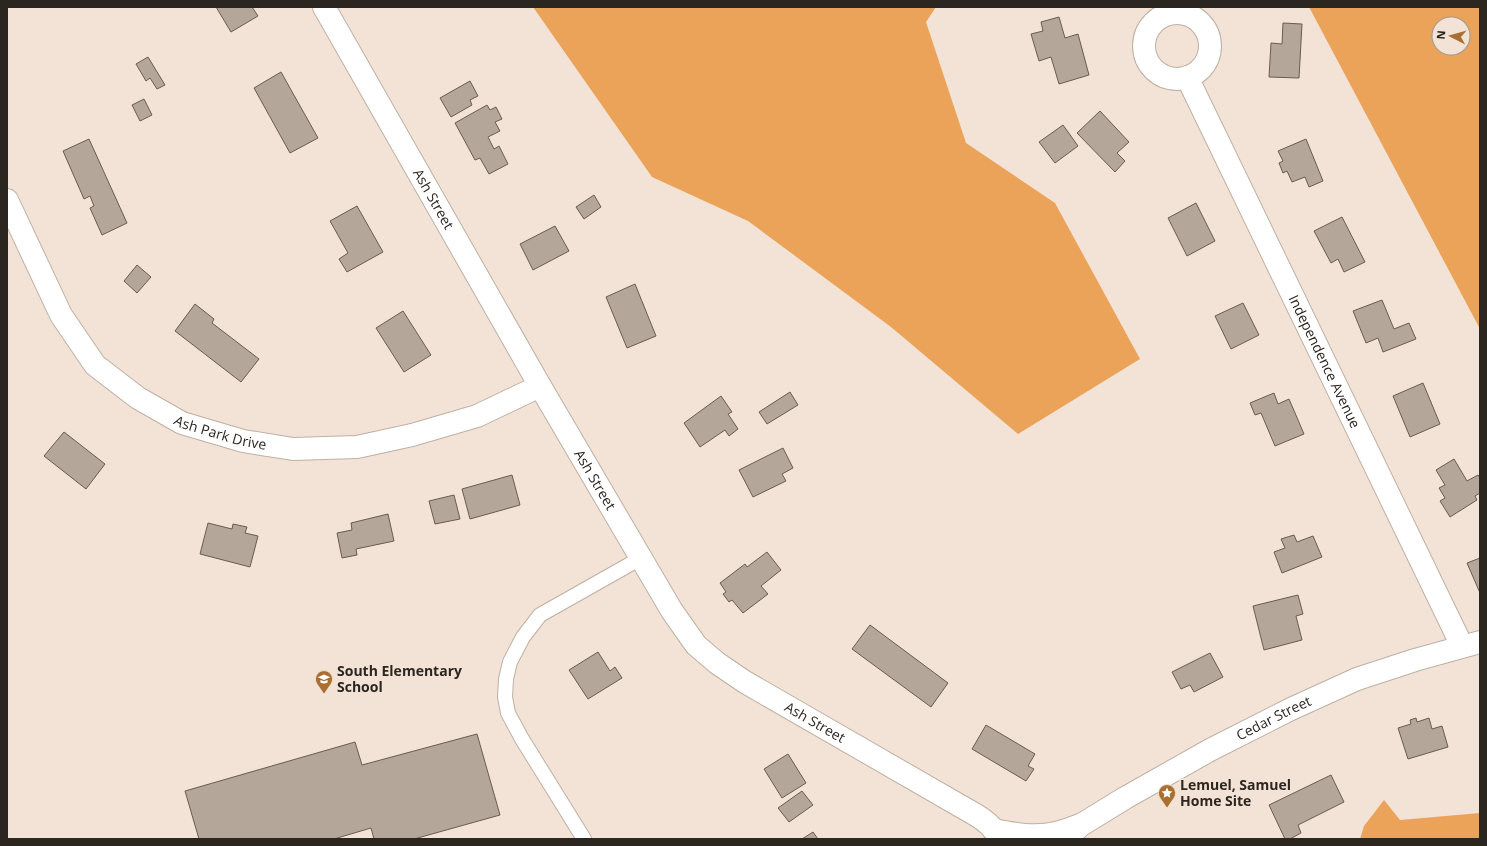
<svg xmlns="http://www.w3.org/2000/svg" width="1487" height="846" font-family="'Open Sans',sans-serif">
	<rect width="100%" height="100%" fill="#f2e3d6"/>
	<!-- forest -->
	<path fill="#eba35a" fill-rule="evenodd" d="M 533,7 L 936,7 L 926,22 L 966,143 L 1055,203 L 1140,359 L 1018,434 L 891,327 L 748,221 L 652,177 Z
		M 1309,7 L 1480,7 L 1480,329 ZM 1439,24 L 1463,24 L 1463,48 L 1439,48 Z
		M 1384,800 L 1400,820 L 1480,813 L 1480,839 L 1360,839 L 1364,826 Z"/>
	<!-- building -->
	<path fill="#b4a699" stroke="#685c50" d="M 216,7 L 252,7 L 258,16 L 231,32 Z
		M 1059,17 L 1065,38 L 1078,34 L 1089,75 L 1059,84 L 1051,57 L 1039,61 L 1031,34 L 1043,31 L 1041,22 Z
		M 1283,23 L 1302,24 L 1299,78 L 1269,77 L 1271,43 L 1282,44 Z
		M 148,57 L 165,85 L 157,89 L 150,78 L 146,81 L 136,64 Z
		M 281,72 L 318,138 L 290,153 L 254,88 Z
		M 470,81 L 478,96 L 470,100 L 472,105 L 451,117 L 440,98 Z
		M 144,99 L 152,115 L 140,121 L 132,105 Z
		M 487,105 L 490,110 L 496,107 L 502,119 L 495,122 L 500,131 L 488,137 L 494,149 L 499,146 L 508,164 L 489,174 L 480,158 L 475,160 L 455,123 Z
		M 1100,111 L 1129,142 L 1117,153 L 1125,161 L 1115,172 L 1077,133 Z
		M 1063,125 L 1078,146 L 1055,163 L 1039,142 Z
		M 89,139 L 127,223 L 102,235 L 90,208 L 94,206 L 90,196 L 84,199 L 63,151 Z
		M 1306,139 L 1323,181 L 1309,187 L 1305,177 L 1292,182 L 1287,171 L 1283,173 L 1279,163 L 1283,161 L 1278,151 Z
		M 594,195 L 601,207 L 584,219 L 576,207 Z
		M 1196,203 L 1215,241 L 1187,256 L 1168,218 Z
		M 357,206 L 383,252 L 347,272 L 339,259 L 348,253 L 330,221 Z
		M 1342,217 L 1365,262 L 1344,272 L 1338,259 L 1331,263 L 1314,231 Z
		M 555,226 L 569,251 L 533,270 L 520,244 Z
		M 137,265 L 151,277 L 137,293 L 124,281 Z
		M 635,284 L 656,336 L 627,348 L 606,297 Z
		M 1382,300 L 1394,329 L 1409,323 L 1416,339 L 1383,352 L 1378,338 L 1366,343 L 1353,311 Z
		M 1243,303 L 1259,335 L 1231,349 L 1215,316 Z
		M 195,304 L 214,319 L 212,323 L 259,359 L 241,382 L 175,331 Z
		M 403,311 L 431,355 L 404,372 L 376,328 Z
		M 1423,383 L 1440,424 L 1410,437 L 1393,396 Z
		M 790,392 L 798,405 L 767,424 L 759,412 Z
		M 1274,393 L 1278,404 L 1289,399 L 1304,434 L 1275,446 L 1261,413 L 1255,415 L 1250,403 Z
		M 721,396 L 732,412 L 728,414 L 738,429 L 729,436 L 725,430 L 700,447 L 684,423 Z
		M 64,432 L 105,464 L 86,489 L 44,456 Z
		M 783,448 L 793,468 L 782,474 L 786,481 L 753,497 L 739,470 Z
		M 1454,459 L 1467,481 L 1478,475 L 1480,478 L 1480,493 L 1475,496 L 1477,500 L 1450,517 L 1440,501 L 1445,498 L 1439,488 L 1445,485 L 1436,470 Z
		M 512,475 L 520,505 L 470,519 L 462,489 Z
		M 454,495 L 460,519 L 435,524 L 429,501 Z
		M 388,514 L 394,541 L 356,549 L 357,555 L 342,558 L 337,533 L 352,530 L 351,523 Z
		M 208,523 L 232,529 L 233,524 L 247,527 L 245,533 L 258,536 L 250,567 L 200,554 Z
		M 1294,535 L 1297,542 L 1313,536 L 1322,557 L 1282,573 L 1274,552 L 1285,548 L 1281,539 Z
		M 767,552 L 781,570 L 761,586 L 768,594 L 743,613 L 732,600 L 729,602 L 723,594 L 726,592 L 720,583 L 745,564 L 747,567 Z
		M 1480,558 L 1480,593 L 1467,563 Z
		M 1298,595 L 1303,614 L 1296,616 L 1302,640 L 1264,650 L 1253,606 Z
		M 870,625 L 948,683 L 931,707 L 852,649 Z
		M 598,652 L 610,671 L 615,667 L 622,678 L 588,699 L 569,670 Z
		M 1210,653 L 1223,677 L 1194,692 L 1190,685 L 1181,689 L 1172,672 Z
		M 1416,718 L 1417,722 L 1429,718 L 1432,729 L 1442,726 L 1448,747 L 1408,759 L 1398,728 L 1411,724 L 1410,720 Z
		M 986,725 L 1035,754 L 1028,766 L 1034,769 L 1026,781 L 972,749 Z
		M 477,734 L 500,815 L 414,839 L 374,839 L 371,828 L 334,839 L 199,839 L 185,791 L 355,742 L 362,765 Z
		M 788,754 L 806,783 L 782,798 L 764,769 Z
		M 1331,775 L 1344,802 L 1298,825 L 1301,833 L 1290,839 L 1285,839 L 1269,805 Z
		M 802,791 L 813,805 L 789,822 L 778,808 Z
		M 813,832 L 818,839 L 802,839 Z"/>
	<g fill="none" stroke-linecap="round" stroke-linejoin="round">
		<!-- service casing -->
		<g stroke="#beb0a3" stroke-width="16">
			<path id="service" d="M 584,839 L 522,739 L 508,713 L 505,697 L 506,679 L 510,662 L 523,637 L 540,615 L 641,558"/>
		</g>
		<!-- minor casing -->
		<g stroke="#beb0a3" stroke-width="24">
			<g id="minor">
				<circle cx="1177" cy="46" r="33"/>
				<path id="s1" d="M 1187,77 L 1462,646"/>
				<path id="s2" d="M 7,200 L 61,315 L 95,365 L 138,398 L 182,423 L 243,441 L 293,449 L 357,447 L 412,435 L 477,416 L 540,386"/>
			</g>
		</g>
		<!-- tertiary casing -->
		<g stroke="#beb0a3" stroke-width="24">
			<g id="tertiary">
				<path id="s3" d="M 324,7 L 540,386 L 672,611 L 696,645 L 717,663 L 745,682 L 976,815 C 986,821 995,828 999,839"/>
				<path d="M 994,830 C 1014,834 1035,838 1056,833 C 1064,831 1072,828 1080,825"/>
				<path id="s4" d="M 1066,839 L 1081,825 L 1125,798 L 1210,750 L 1291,709 L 1357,679 L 1415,660 L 1480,642"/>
			</g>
		</g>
		<!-- service -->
		<use href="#service" stroke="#fff" stroke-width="14"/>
		<!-- minor -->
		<use href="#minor" stroke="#fff" stroke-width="22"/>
		<!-- tertiary -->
		<use href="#tertiary" stroke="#fff" stroke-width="22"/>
	</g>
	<!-- icons -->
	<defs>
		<g id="school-pin" transform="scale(0.9)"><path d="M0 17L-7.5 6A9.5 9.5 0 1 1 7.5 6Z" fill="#aa6f30" stroke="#f2e3d6"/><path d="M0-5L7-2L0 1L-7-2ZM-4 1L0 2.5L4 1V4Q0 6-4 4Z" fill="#fff"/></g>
		<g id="sight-pin" transform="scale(0.9)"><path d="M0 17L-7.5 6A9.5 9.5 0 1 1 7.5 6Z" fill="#aa6f30" stroke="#f2e3d6"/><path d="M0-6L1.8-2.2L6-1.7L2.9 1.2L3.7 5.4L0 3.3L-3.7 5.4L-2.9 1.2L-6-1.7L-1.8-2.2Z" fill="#fff"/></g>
	</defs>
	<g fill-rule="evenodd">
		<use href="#school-pin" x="324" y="679"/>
		<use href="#sight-pin" x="1167" y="793"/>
	</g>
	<g text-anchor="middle" stroke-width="4" stroke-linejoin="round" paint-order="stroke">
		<!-- street labels -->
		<g font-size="14" fill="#2c2621" stroke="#f2e3d6">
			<text dy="5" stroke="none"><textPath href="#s3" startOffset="221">Ash Street</textPath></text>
			<text dy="5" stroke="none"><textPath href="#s1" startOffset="316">Independence Avenue</textPath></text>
			<text dy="5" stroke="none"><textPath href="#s2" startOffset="332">Ash Park Drive</textPath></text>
			<text dy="5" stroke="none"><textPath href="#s3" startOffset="545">Ash Street</textPath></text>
			<text dy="5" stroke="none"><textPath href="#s4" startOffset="241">Cedar Street</textPath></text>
			<text dy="5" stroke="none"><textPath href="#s3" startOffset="881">Ash Street</textPath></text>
		</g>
		<!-- poi labels -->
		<g font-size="14" font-weight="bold" fill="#2c2621" stroke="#f2e3d6" text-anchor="start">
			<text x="337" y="676">South Elementary<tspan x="337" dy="16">School</tspan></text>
			<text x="1180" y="790">Lemuel, Samuel<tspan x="1180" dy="16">Home Site</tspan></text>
		</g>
	</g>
	<!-- border -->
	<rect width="1487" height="846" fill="none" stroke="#2c2621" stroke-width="16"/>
	<!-- north arrow -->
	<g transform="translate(1451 36) rotate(276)"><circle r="19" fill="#f2e3d6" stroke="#a3978e"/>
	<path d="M0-3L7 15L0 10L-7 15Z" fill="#aa6f30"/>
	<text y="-6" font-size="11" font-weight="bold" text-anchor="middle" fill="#2c2621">N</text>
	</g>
</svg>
